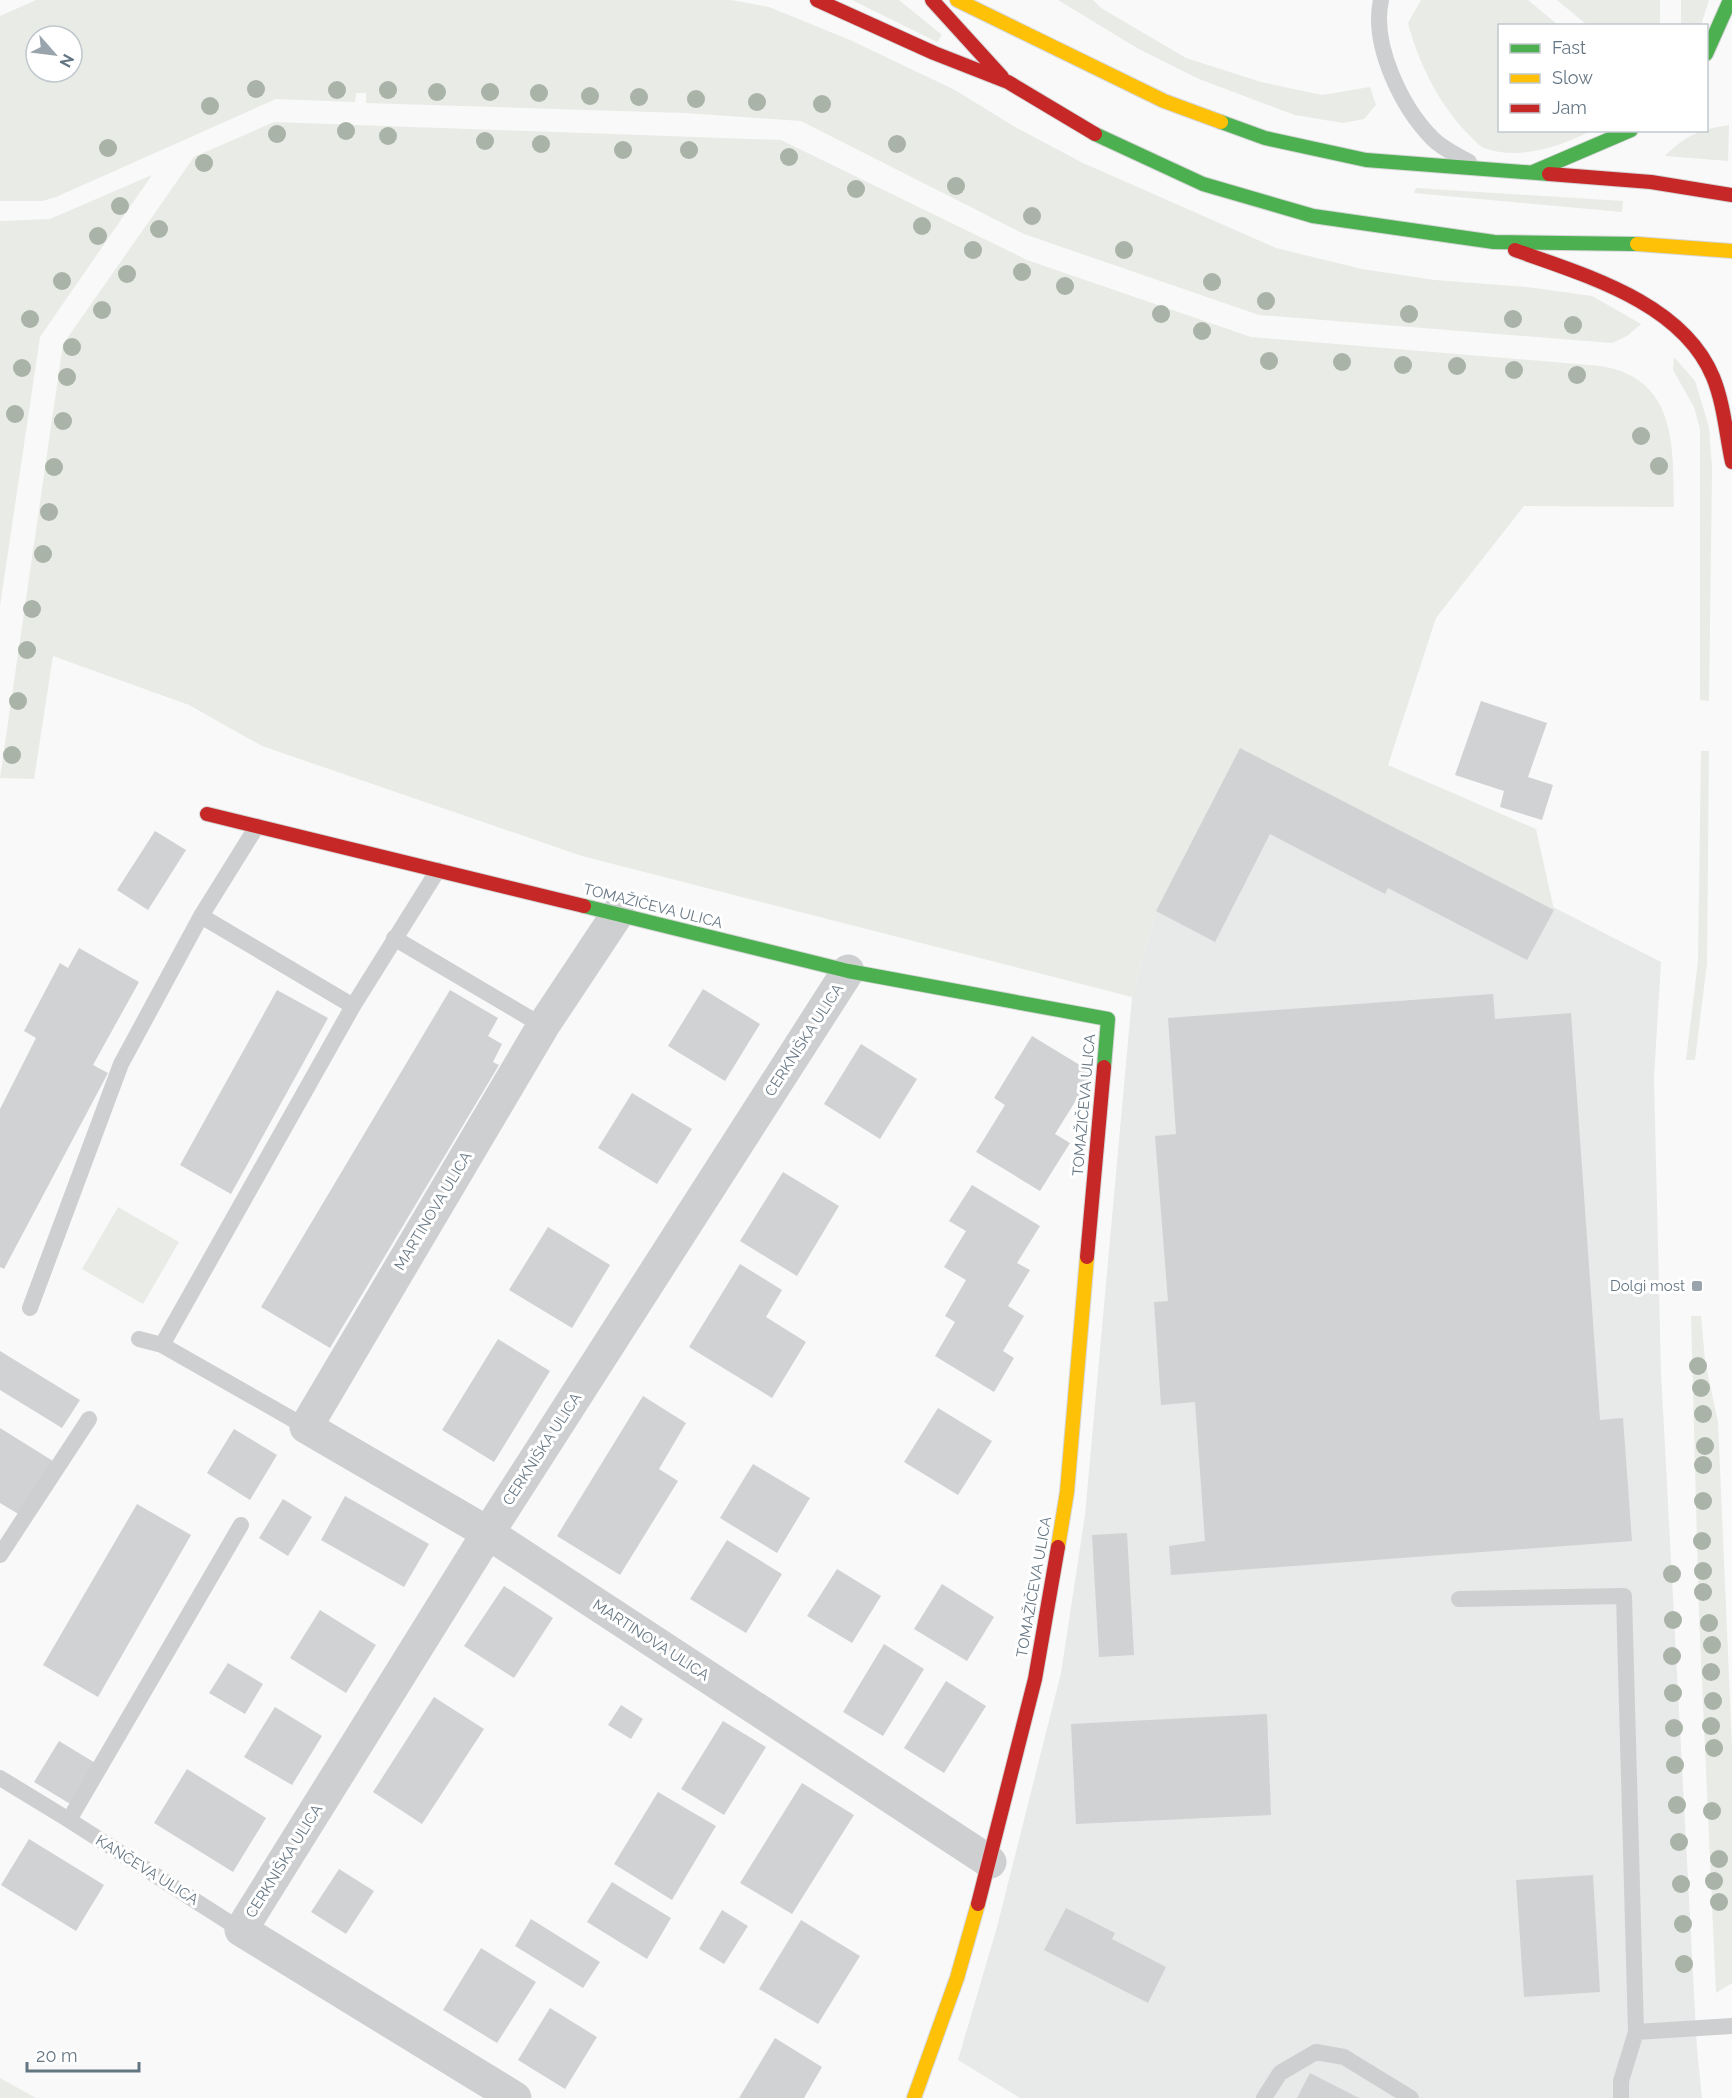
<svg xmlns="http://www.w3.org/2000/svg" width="1732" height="2098" font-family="Raleway,sans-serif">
	<rect width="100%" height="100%" fill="#f9f9f9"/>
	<!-- built -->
	<path fill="#e8e9e9" d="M 1240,748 L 1661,962 L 1654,1078 L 1661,1372 L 1697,2049 L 1702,2098 L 1020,2098 L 958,2060 L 997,1927 L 1061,1673 L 1085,1515 L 1132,997 L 1156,911 Z"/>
	<!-- green -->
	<path fill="#e8ebe6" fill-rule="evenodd" d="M 36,0 L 731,0 L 769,7 L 850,40 L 955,90 L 1015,127 L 1083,163 L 1276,248 L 1362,269 L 1435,280 L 1527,287 L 1592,296 L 1641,324 L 1627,336 L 1612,343 L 1259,315 L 1024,234 L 801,121 L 685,113 L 366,103 L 366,93 L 356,93 L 355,102 L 276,99 L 56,197 L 42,201 L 0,201 L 0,16 ZM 36,36 L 72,36 L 72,72 L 36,72 Z
		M 852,0 L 899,0 L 942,35 L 937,42 Z
		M 1058,0 L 1093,0 L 1101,8 L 1186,58 L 1261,82 L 1322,95 L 1370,87 L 1376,105 L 1364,119 L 1343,123 L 1295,115 L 1199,79 L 1137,48 Z
		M 1421,0 L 1528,0 L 1558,25 L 1500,26 L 1500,130 L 1591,131 C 1561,146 1519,161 1484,148 C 1479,146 1474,140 1470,136 C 1440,106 1419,65 1408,23 Z
		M 1557,0 L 1660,0 L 1660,25 L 1587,25 Z
		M 1681,0 L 1709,0 L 1701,25 L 1681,26 Z
		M 274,122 L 781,140 L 1027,260 L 1251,337 L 1601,366 C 1677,379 1673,446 1674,507 L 1524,506 L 1436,618 L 1388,765 L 1536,829 L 1554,910 L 1240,748 L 1156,911 L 1132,997 L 582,856 L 262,746 L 189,705 L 53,656 L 34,779 L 0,778 L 63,344 L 194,157 Z
		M 1729,125 L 1728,161 L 1665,156 C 1687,134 1700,130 1729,125 Z
		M 152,175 L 40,337 L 0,606 L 0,221 L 50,219 Z
		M 1416,188 L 1623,201 L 1622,212 L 1414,193 Z
		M 1674,357 L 1695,381 L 1709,427 L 1712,468 L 1709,701 L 1700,700 L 1700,429 L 1694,407 L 1673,370 Z
		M 1701,751 L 1709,751 L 1707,963 L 1695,1060 L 1686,1060 L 1698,961 Z
		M 118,1207 L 179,1242 L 143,1304 L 82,1269 Z
		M 1691,1316 L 1701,1316 L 1705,1361 L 1718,1422 L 1732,1747 L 1732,1983 L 1716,1993 L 1699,1615 Z
		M 0,2078 L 36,2098 L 0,2098 Z"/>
	<!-- building -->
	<path fill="#d0d2d3" d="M 1481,701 L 1547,723 L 1528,777 L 1553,785 L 1542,820 L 1500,807 L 1504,791 L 1455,775 Z
		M 1240,748 L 1554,910 L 1527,960 L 1388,888 L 1385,894 L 1270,834 L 1215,942 L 1156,911 Z
		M 155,831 L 186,850 L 148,910 L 117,890 Z
		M 79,948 L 139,982 L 93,1065 L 108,1073 L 4,1269 L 0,1267 L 0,1109 L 36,1038 L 24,1031 L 60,963 L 68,968 Z
		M 703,989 L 760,1024 L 725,1081 L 668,1046 Z
		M 277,990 L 328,1018 L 231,1194 L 180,1165 Z
		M 450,990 L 498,1018 L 488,1036 L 502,1044 L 493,1062 L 499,1065 L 330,1348 L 261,1307 Z
		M 1493,994 L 1495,1019 L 1571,1013 L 1600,1420 L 1623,1418 L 1632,1541 L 1171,1575 L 1169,1546 L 1205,1541 L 1195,1402 L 1161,1405 L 1154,1302 L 1168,1301 L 1155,1136 L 1176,1134 L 1168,1018 Z
		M 1032,1036 L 1093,1073 L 1055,1134 L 1070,1143 L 1040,1191 L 976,1152 L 1005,1105 L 994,1098 Z
		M 861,1044 L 917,1079 L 880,1139 L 824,1104 Z
		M 632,1093 L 692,1129 L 657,1184 L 598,1148 Z
		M 783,1172 L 839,1206 L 797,1276 L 740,1241 Z
		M 972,1185 L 1040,1226 L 1017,1263 L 1030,1270 L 1008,1306 L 1024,1316 L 1003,1351 L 1014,1358 L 994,1392 L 935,1356 L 955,1322 L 945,1316 L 966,1280 L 944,1267 L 966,1231 L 949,1221 Z
		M 548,1227 L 610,1265 L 572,1328 L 509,1290 Z
		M 740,1264 L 782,1290 L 766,1317 L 806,1342 L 772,1398 L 689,1347 Z
		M 498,1339 L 550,1371 L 494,1462 L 442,1430 Z
		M 0,1351 L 80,1400 L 62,1428 L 0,1390 Z
		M 643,1396 L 686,1423 L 659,1469 L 678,1481 L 620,1575 L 557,1536 Z
		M 938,1408 L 992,1441 L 958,1495 L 904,1462 Z
		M 0,1428 L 53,1461 L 20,1515 L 0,1503 Z
		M 234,1429 L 277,1455 L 250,1500 L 207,1473 Z
		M 753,1464 L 810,1498 L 777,1553 L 720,1518 Z
		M 345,1496 L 429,1544 L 404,1587 L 321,1540 Z
		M 283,1499 L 312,1517 L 288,1556 L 259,1538 Z
		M 137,1504 L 191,1535 L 98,1697 L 43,1665 Z
		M 1127,1533 L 1134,1655 L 1099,1657 L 1092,1535 Z
		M 727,1540 L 782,1574 L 746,1633 L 690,1599 Z
		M 837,1569 L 881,1596 L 852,1643 L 807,1616 Z
		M 942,1584 L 994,1617 L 967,1661 L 914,1629 Z
		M 504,1586 L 553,1618 L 514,1678 L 464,1646 Z
		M 320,1610 L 376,1645 L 346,1693 L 290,1658 Z
		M 884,1644 L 924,1669 L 883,1736 L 843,1712 Z
		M 228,1663 L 263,1684 L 245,1714 L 209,1693 Z
		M 946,1681 L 986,1706 L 944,1773 L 904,1748 Z
		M 434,1697 L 484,1729 L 422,1824 L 373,1792 Z
		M 621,1705 L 643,1719 L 631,1739 L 608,1725 Z
		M 275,1707 L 322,1736 L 292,1785 L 244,1757 Z
		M 1267,1714 L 1271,1815 L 1076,1824 L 1071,1724 Z
		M 723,1721 L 766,1747 L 724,1815 L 681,1789 Z
		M 59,1741 L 97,1764 L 72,1805 L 34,1782 Z
		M 187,1769 L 266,1818 L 233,1872 L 154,1823 Z
		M 802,1783 L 854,1815 L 792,1914 L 740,1883 Z
		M 658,1792 L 716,1826 L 672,1900 L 614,1864 Z
		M 29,1839 L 104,1885 L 76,1931 L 1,1885 Z
		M 339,1869 L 374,1891 L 346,1934 L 311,1912 Z
		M 1593,1875 L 1600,1992 L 1524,1997 L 1516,1880 Z
		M 612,1882 L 671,1918 L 647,1959 L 587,1922 Z
		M 1066,1908 L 1115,1933 L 1112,1939 L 1166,1967 L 1148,2003 L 1044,1950 Z
		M 722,1910 L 748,1926 L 724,1964 L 699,1949 Z
		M 531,1919 L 600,1962 L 583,1988 L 515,1946 Z
		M 801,1920 L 860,1956 L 818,2024 L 759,1989 Z
		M 481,1948 L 536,1982 L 497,2043 L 443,2010 Z
		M 550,2008 L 597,2037 L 565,2089 L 518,2060 Z
		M 775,2038 L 822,2067 L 804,2098 L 739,2098 Z
		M 1310,2073 L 1359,2098 L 1297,2098 Z"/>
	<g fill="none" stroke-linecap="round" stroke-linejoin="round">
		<!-- fast casing -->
		<g stroke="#d5d6d7" stroke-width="16">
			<path id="fast" d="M 1706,54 L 1730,0
				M 1221,122 L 1265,138 L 1366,160 L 1549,174
				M 1095,134 L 1203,184 L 1313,216 L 1494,242 L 1637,244
				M 1533,172 L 1631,130
				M 584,906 L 848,971 L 1108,1019 L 1104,1067"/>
		</g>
		<!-- slow casing -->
		<g stroke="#d5d6d7" stroke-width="16">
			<path id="slow" d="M 957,0 L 1164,101 L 1221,122
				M 1637,244 L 1732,251
				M 1058,1547 L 1067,1492 L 1087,1257
				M 914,2098 L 957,1978 L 978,1904"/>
		</g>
		<!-- jam casing -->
		<g stroke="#d5d6d7" stroke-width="16">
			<path id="jam" d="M 817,0 L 934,53 L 1008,82 L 1095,134
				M 932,0 L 1002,77
				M 1549,174 L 1651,182 L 1732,195
				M 1515,250 C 1584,275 1682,302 1713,377 C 1724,404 1726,434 1732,462
				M 207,814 L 584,906
				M 1087,1257 L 1104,1067
				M 978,1904 L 1035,1679 L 1058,1547"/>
		</g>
		<!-- lane -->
		<path stroke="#cecfd0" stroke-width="16" d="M 1381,0 C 1371,45 1402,108 1433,139 C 1443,149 1457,155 1469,162
			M 201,916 L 353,1006
			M 394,938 L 543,1026
			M 30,1308 L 121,1064 L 201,916 L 257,826
			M 139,1339 L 162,1345 L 306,1427
			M 162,1345 L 353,1006 L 438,870
			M 241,1525 L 69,1820 L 241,1930
			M 0,1555 L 89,1419
			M 1459,1599 L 1624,1596 L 1636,2032 L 1621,2081 L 1621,2098
			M 0,1778 L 69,1820
			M 1636,2032 L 1732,2026
			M 1264,2098 L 1280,2073 L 1316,2052 L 1344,2057 L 1411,2098"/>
		<!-- street -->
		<path stroke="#cecfd0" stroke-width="33" d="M 618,913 L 543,1026 L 306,1427 L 488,1533 L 990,1862
			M 515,2098 L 241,1930 L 488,1533 L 848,971"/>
		<!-- fast -->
		<use href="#fast" stroke="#4caf50" stroke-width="14"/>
		<!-- slow -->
		<use href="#slow" stroke="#ffc107" stroke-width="14"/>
		<!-- jam -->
		<use href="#jam" stroke="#c62828" stroke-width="14"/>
	</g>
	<!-- trees -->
	<g fill="#a9b3a7">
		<circle cx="256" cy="89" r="9"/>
		<circle cx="337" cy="90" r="9"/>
		<circle cx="388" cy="90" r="9"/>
		<circle cx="437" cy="92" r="9"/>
		<circle cx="490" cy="92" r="9"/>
		<circle cx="539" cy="93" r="9"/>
		<circle cx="590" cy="96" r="9"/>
		<circle cx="639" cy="97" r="9"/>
		<circle cx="696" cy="99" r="9"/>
		<circle cx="757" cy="102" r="9"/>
		<circle cx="822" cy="104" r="9"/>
		<circle cx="210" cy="106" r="9"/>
		<circle cx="346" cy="131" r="9"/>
		<circle cx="277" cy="134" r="9"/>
		<circle cx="388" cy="136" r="9"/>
		<circle cx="485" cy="141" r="9"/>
		<circle cx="541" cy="144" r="9"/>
		<circle cx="897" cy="144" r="9"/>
		<circle cx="108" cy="148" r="9"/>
		<circle cx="623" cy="150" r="9"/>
		<circle cx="689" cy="150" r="9"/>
		<circle cx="789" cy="157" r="9"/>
		<circle cx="204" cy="163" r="9"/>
		<circle cx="956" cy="186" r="9"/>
		<circle cx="856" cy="189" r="9"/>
		<circle cx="120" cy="206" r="9"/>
		<circle cx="1032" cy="216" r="9"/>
		<circle cx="922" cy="226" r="9"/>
		<circle cx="159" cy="229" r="9"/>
		<circle cx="98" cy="236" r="9"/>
		<circle cx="973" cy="250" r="9"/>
		<circle cx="1124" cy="250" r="9"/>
		<circle cx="1022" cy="272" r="9"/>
		<circle cx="127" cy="274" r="9"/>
		<circle cx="62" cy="281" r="9"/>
		<circle cx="1212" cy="282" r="9"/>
		<circle cx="1065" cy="286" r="9"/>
		<circle cx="1266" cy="301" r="9"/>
		<circle cx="102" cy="310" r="9"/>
		<circle cx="1161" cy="314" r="9"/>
		<circle cx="1409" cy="314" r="9"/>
		<circle cx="30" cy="319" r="9"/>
		<circle cx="1513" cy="319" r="9"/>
		<circle cx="1573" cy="325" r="9"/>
		<circle cx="1202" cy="331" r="9"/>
		<circle cx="72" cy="347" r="9"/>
		<circle cx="1269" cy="361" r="9"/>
		<circle cx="1342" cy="362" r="9"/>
		<circle cx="1403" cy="365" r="9"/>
		<circle cx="1457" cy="366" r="9"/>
		<circle cx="22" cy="368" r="9"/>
		<circle cx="1514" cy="370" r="9"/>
		<circle cx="1577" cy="375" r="9"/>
		<circle cx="67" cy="377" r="9"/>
		<circle cx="15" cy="414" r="9"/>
		<circle cx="63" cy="421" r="9"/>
		<circle cx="1641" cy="436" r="9"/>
		<circle cx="1659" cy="466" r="9"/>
		<circle cx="54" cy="467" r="9"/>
		<circle cx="49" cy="512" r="9"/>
		<circle cx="43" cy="554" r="9"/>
		<circle cx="32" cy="609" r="9"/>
		<circle cx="27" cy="650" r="9"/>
		<circle cx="18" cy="701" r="9"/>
		<circle cx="12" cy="755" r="9"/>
		<circle cx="1698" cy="1366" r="9"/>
		<circle cx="1701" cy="1388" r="9"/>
		<circle cx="1703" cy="1414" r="9"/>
		<circle cx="1705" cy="1446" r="9"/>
		<circle cx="1703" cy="1465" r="9"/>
		<circle cx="1703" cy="1501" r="9"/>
		<circle cx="1702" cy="1541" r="9"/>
		<circle cx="1703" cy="1571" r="9"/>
		<circle cx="1672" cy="1574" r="9"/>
		<circle cx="1703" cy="1592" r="9"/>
		<circle cx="1673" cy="1620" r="9"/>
		<circle cx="1709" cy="1623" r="9"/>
		<circle cx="1712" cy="1645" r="9"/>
		<circle cx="1672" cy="1656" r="9"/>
		<circle cx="1711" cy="1672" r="9"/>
		<circle cx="1673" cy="1693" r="9"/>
		<circle cx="1713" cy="1701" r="9"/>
		<circle cx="1711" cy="1726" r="9"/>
		<circle cx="1674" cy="1728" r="9"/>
		<circle cx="1714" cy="1748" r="9"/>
		<circle cx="1675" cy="1765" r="9"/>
		<circle cx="1677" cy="1805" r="9"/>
		<circle cx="1712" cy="1811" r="9"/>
		<circle cx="1679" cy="1842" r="9"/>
		<circle cx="1719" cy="1859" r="9"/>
		<circle cx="1714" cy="1881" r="9"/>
		<circle cx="1681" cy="1884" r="9"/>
		<circle cx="1719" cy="1902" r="9"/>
		<circle cx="1683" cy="1924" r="9"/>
		<circle cx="1684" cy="1964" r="9"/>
	</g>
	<!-- markers -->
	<rect fill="#99a4ac" stroke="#fff" stroke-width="2" x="1691" y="1280" width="12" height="12" rx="3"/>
	<g text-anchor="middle" stroke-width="6" stroke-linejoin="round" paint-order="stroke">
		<!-- street labels -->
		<g font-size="15" fill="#657683" stroke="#fff">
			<text transform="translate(653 906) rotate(14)" y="5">TOMAŽIČEVA ULICA</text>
			<text transform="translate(804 1040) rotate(-57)" y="5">CERKNIŠKA ULICA</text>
			<text transform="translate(1084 1105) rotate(-85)" y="5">TOMAŽIČEVA ULICA</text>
			<text transform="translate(433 1211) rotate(-59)" y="5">MARTINOVA ULICA</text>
			<text transform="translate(542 1449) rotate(-57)" y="5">CERKNIŠKA ULICA</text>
			<text transform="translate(1034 1587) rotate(-80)" y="5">TOMAŽIČEVA ULICA</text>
			<text transform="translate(651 1640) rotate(33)" y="5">MARTINOVA ULICA</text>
			<text transform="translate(284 1861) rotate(-58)" y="5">CERKNIŠKA ULICA</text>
			<text transform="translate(147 1870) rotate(32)" y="5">KANČEVA ULICA</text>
		</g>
		<!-- poi labels -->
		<g font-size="15" fill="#657683" stroke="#fff" text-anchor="end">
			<text x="1685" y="1291">Dolgi most</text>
		</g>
	</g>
	<!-- legend -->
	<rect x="1498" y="24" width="210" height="108" fill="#ffffff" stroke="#c1c8cd" stroke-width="1.5"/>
	<rect x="1510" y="44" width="30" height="9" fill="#4caf50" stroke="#c1c8cd" stroke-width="1.5"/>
	<text x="1552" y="54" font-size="18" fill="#657683">Fast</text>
	<rect x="1510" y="74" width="30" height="9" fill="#ffc107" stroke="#c1c8cd" stroke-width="1.5"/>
	<text x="1552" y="84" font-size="18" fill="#657683">Slow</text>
	<rect x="1510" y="104" width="30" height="9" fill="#c62828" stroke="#c1c8cd" stroke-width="1.5"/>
	<text x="1552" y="114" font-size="18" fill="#657683">Jam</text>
	<!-- north arrow -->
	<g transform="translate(54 54) rotate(118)"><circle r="28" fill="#ffffff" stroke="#c1c8cd" stroke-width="1.5"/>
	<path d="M0-4.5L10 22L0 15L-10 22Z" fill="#99a4ac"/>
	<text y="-9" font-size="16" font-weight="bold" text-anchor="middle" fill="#657683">N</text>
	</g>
	<!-- scale -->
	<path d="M27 2062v9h112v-9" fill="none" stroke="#657683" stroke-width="3"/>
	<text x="36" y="2062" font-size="18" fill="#657683" stroke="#ffffff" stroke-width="4.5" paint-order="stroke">20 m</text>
</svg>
